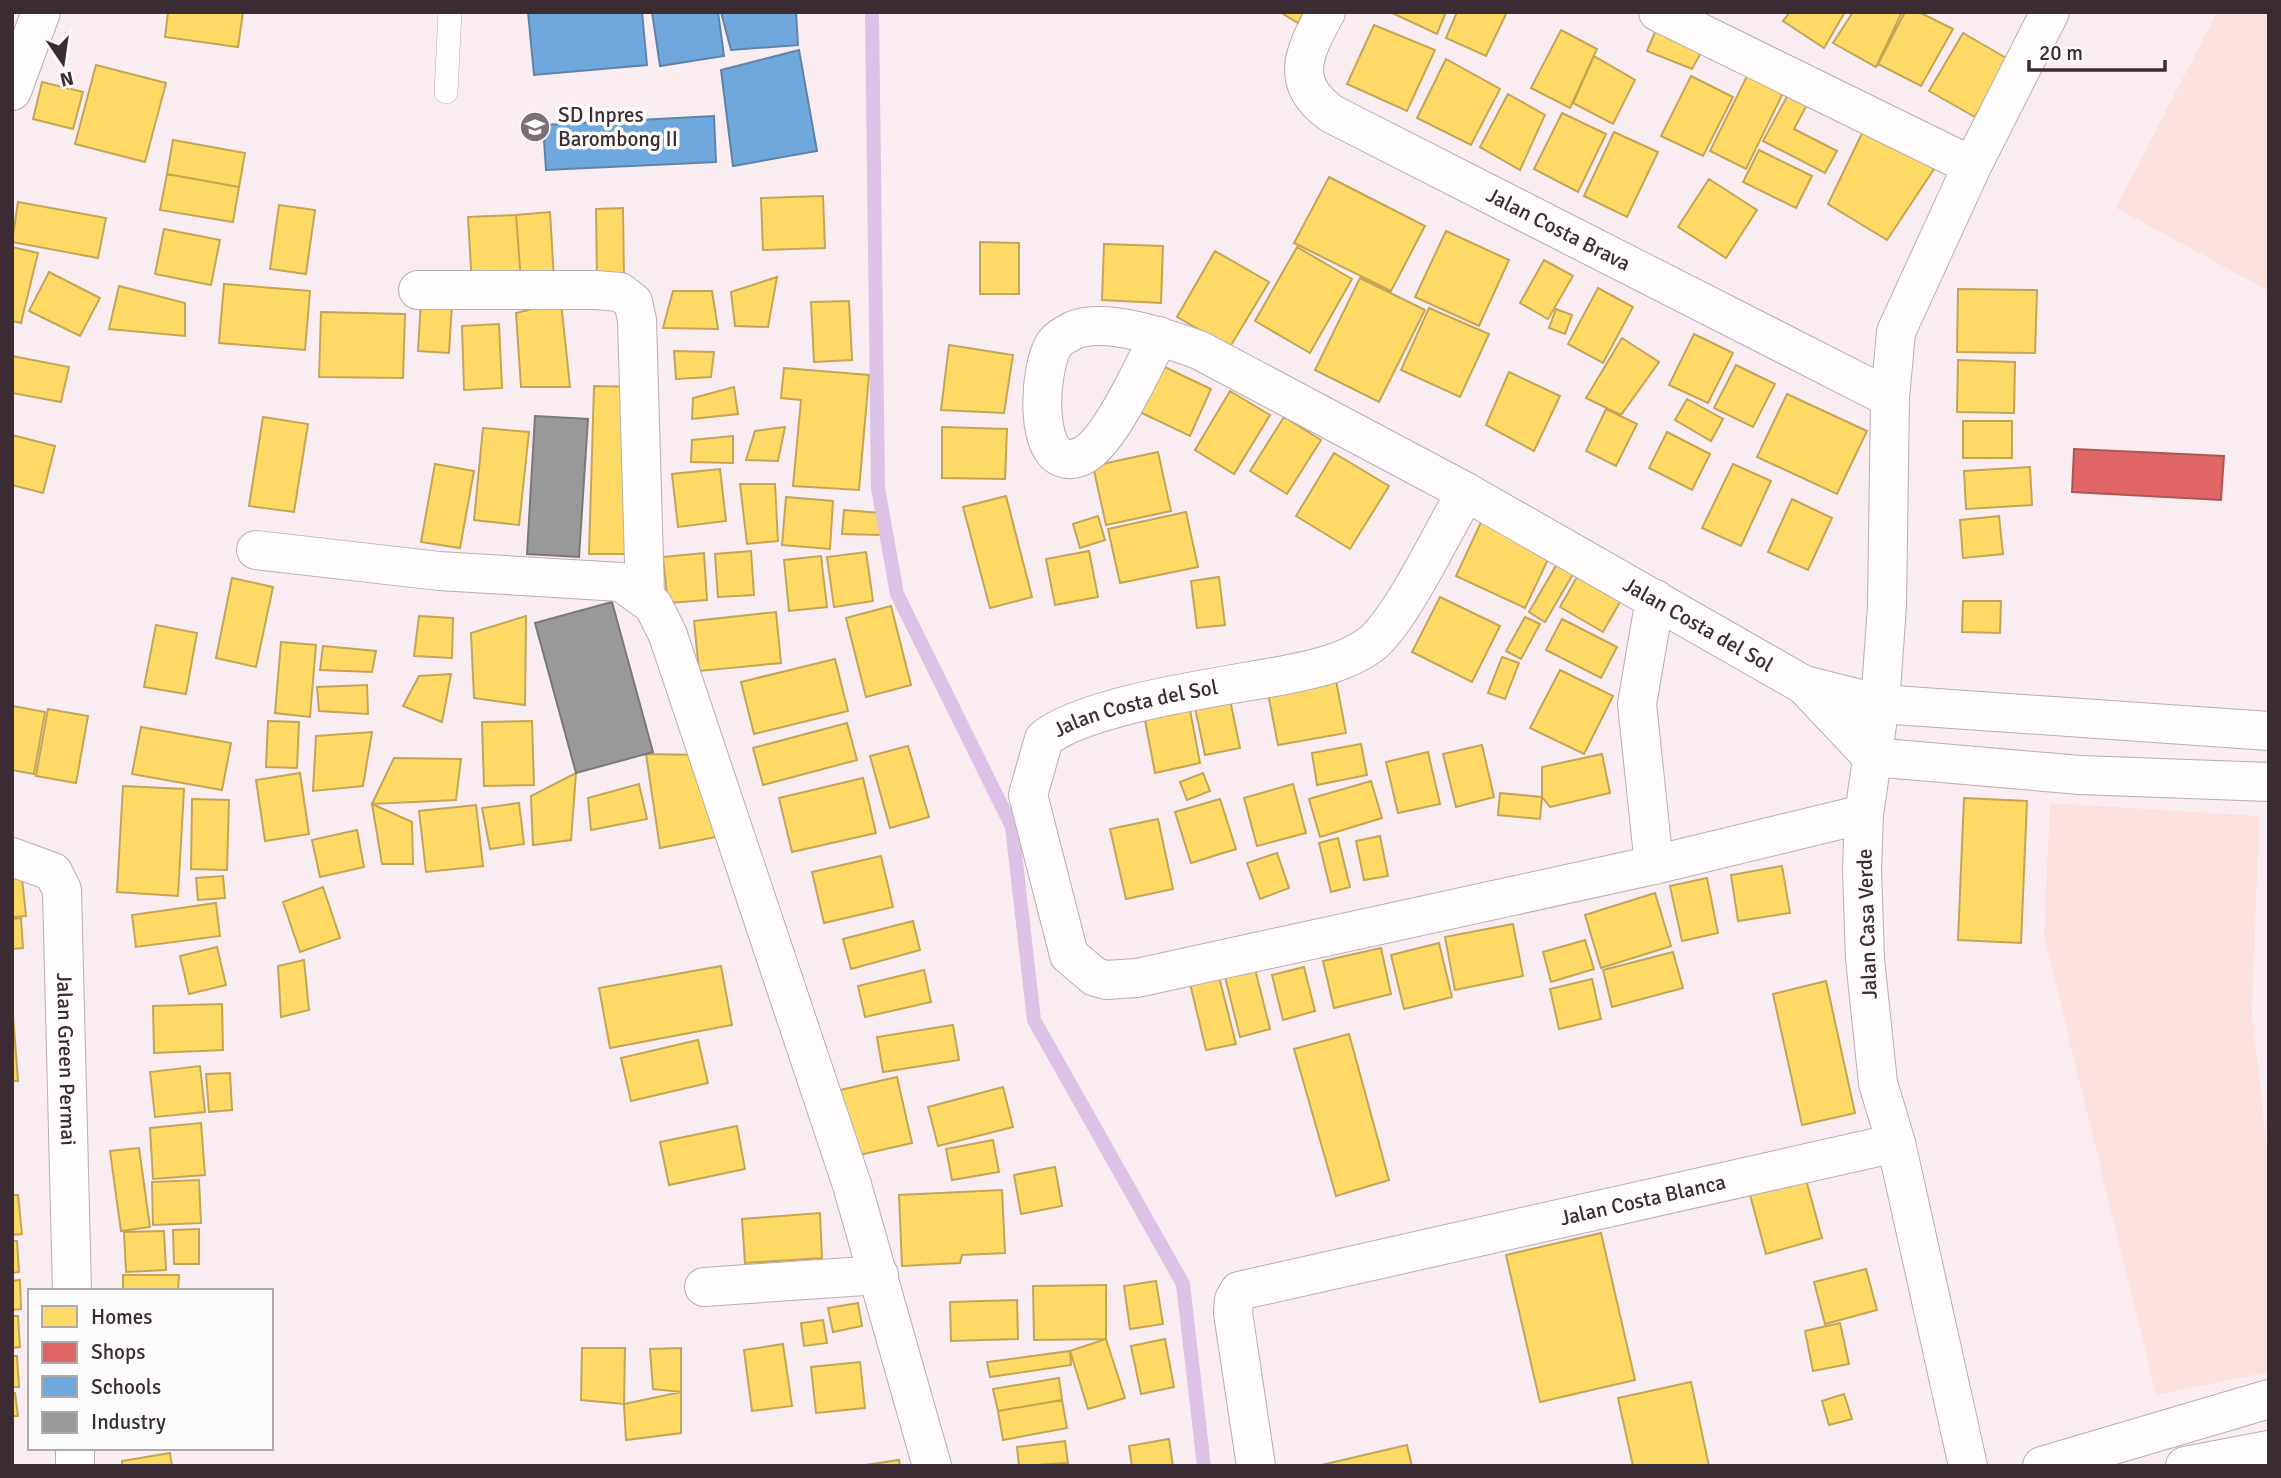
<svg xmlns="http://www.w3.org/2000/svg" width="2281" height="1478" font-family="Signika,sans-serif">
	<rect width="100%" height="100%" fill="#f9edf2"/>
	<!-- green -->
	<path fill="#fce0de" d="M 2217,12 L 2269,12 L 2269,291 L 2116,208 Z
		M 2050,803 L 2259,816 L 2252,1016 L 2269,1166 L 2269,1372 L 2156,1395 L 2044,936 Z"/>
	<!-- homes -->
	<path fill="#ffd966" stroke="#c4a556" stroke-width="2" d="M 168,12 L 243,12 L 238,47 L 165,37 Z
		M 1280,12 L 1304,12 L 1298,23 Z
		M 1390,12 L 1446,12 L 1437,34 Z
		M 1457,12 L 1507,12 L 1486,56 L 1446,38 Z
		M 1790,12 L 1845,12 L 1824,48 L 1783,21 Z
		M 1853,12 L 1902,12 L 1876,67 L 1833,43 Z
		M 1905,12 L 1919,12 L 1953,29 L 1921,86 L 1878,64 Z
		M 1661,18 L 1707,42 L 1692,69 L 1647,51 Z
		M 1374,25 L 1435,50 L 1407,111 L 1347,84 Z
		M 1561,30 L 1597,49 L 1570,108 L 1531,88 Z
		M 1963,33 L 2008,59 L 1975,117 L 1929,91 Z
		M 1594,56 L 1635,80 L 1613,124 L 1573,103 Z
		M 1446,59 L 1500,89 L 1471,145 L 1417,118 Z
		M 96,65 L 166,83 L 145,162 L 75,144 Z
		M 1751,68 L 1787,85 L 1746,169 L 1710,151 Z
		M 1691,76 L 1733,97 L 1703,156 L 1661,136 Z
		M 42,82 L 83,92 L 73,129 L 33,119 Z
		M 1790,91 L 1809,101 L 1794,129 L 1837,151 L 1825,173 L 1763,141 Z
		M 1508,94 L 1545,115 L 1520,170 L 1480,147 Z
		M 1562,113 L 1606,134 L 1578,192 L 1534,169 Z
		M 1866,125 L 1934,169 L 1887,240 L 1828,204 Z
		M 1614,132 L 1658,152 L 1627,217 L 1584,196 Z
		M 173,140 L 245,153 L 239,187 L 167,174 Z
		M 1759,150 L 1812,176 L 1796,208 L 1743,182 Z
		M 167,174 L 239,187 L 233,222 L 160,210 Z
		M 1329,177 L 1425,226 L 1391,291 L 1294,243 Z
		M 1709,179 L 1757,210 L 1726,258 L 1678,227 Z
		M 823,196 L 825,248 L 763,250 L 761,198 Z
		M 18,202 L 106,218 L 98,258 L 12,242 Z
		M 279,205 L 315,210 L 306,274 L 270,269 Z
		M 623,208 L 624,280 L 597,280 L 596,209 Z
		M 550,212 L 554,280 L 521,281 L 516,215 Z
		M 516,215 L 521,281 L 472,285 L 468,217 Z
		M 164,229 L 220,240 L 211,285 L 155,274 Z
		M 1446,231 L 1509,260 L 1479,326 L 1415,297 Z
		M 980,242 L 1019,243 L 1019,294 L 980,294 Z
		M 1104,244 L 1163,246 L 1161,303 L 1102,300 Z
		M 12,247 L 38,253 L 21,323 L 12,321 Z
		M 1297,247 L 1352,279 L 1310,353 L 1255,321 Z
		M 1215,251 L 1269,282 L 1230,347 L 1177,317 Z
		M 1544,260 L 1573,276 L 1548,319 L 1520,303 Z
		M 49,272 L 100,298 L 80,336 L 29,311 Z
		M 777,277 L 768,327 L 735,326 L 731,292 Z
		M 1360,278 L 1425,310 L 1379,402 L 1315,370 Z
		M 224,284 L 310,291 L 305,350 L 219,343 Z
		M 119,286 L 185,303 L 185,336 L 109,329 Z
		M 1598,288 L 1633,307 L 1603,363 L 1568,344 Z
		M 1958,289 L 2037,290 L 2035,353 L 1957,352 Z
		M 673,291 L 712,291 L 718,329 L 663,328 Z
		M 421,301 L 452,303 L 449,353 L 418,351 Z
		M 849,301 L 852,360 L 814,362 L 811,302 Z
		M 561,302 L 570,387 L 521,387 L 516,313 Z
		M 1429,308 L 1489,334 L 1460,397 L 1401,370 Z
		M 1556,309 L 1572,315 L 1565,334 L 1549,328 Z
		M 321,312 L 405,314 L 403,378 L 319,377 Z
		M 499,324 L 502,388 L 464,390 L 462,326 Z
		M 1694,334 L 1733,353 L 1708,403 L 1669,385 Z
		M 1622,338 L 1659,362 L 1621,415 L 1586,398 Z
		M 949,345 L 1013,355 L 1004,413 L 941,410 Z
		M 674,351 L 714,352 L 711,377 L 676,379 Z
		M 12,356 L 69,367 L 61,402 L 12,393 Z
		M 1958,360 L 2015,362 L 2014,413 L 1957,412 Z
		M 1152,361 L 1211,389 L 1190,436 L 1129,407 Z
		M 1736,365 L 1775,384 L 1753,427 L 1714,408 Z
		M 784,368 L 869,375 L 859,490 L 793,486 L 801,400 L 781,398 Z
		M 1509,372 L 1560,396 L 1534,451 L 1486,425 Z
		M 594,386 L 640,387 L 636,554 L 589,554 Z
		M 734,387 L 738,414 L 692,419 L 693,398 Z
		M 1230,391 L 1270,415 L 1234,474 L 1195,450 Z
		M 1787,394 L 1867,431 L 1837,494 L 1757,457 Z
		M 1687,399 L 1723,419 L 1711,441 L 1675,420 Z
		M 1606,409 L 1637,424 L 1616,466 L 1586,451 Z
		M 263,417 L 308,424 L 294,512 L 249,506 Z
		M 1284,417 L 1321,440 L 1287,494 L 1250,471 Z
		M 1963,421 L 2012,421 L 2012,458 L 1963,458 Z
		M 785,427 L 778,461 L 746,460 L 755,431 Z
		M 942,427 L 1007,429 L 1005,479 L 942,478 Z
		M 483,428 L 529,432 L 519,525 L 474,520 Z
		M 1667,432 L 1710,454 L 1692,490 L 1649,468 Z
		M 12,435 L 55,446 L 43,493 L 12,485 Z
		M 733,436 L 733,463 L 691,462 L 692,440 Z
		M 1158,452 L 1171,511 L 1106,525 L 1093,466 Z
		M 1334,453 L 1389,486 L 1350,549 L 1296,516 Z
		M 435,464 L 474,471 L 460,548 L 421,542 Z
		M 1733,464 L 1771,481 L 1741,546 L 1702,528 Z
		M 2030,467 L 2032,505 L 1966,509 L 1964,471 Z
		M 720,469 L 726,521 L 678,527 L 672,474 Z
		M 740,484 L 775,484 L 778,541 L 747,544 Z
		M 1006,496 L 1032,597 L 990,608 L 963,507 Z
		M 786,497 L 833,501 L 830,549 L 782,545 Z
		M 1792,499 L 1832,518 L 1808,570 L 1768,552 Z
		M 844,510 L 881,513 L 880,535 L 842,534 Z
		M 1186,512 L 1198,567 L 1120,583 L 1108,529 Z
		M 1098,516 L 1105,540 L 1080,548 L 1073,524 Z
		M 1999,516 L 2003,554 L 1963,558 L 1960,520 Z
		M 1482,520 L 1552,551 L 1525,608 L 1456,576 Z
		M 751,551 L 754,595 L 718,597 L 715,554 Z
		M 1089,551 L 1098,597 L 1055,605 L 1046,559 Z
		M 866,552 L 873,601 L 834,607 L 827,557 Z
		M 704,553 L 707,600 L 668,603 L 663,557 Z
		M 821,556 L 827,607 L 789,611 L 784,560 Z
		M 1557,564 L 1573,574 L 1545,622 L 1529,612 Z
		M 1219,577 L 1225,625 L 1197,628 L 1191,581 Z
		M 1577,577 L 1620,602 L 1603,632 L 1560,607 Z
		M 232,578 L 273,587 L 256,667 L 216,658 Z
		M 1440,597 L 1500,626 L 1472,682 L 1412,652 Z
		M 1963,601 L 2001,601 L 2000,633 L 1962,632 Z
		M 891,606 L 911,685 L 866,697 L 846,618 Z
		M 776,612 L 781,663 L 699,671 L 694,621 Z
		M 419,616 L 453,618 L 452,658 L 414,656 Z
		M 526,616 L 525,705 L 474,698 L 471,633 Z
		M 1525,617 L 1540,624 L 1521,659 L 1506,651 Z
		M 1562,619 L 1617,647 L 1601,678 L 1546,650 Z
		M 156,625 L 197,633 L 186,694 L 144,687 Z
		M 281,642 L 316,645 L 310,717 L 275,713 Z
		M 323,646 L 376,651 L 372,672 L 320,670 Z
		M 1502,657 L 1519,663 L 1505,699 L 1488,693 Z
		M 835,659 L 848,711 L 754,734 L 741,682 Z
		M 1334,670 L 1346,733 L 1278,745 L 1266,683 Z
		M 1560,670 L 1613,696 L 1584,754 L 1530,728 Z
		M 451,674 L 442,722 L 403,706 L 419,676 Z
		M 367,685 L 368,714 L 319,711 L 317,687 Z
		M 1229,695 L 1240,748 L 1205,755 L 1194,703 Z
		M 13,706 L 45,712 L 34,774 L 12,770 Z
		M 48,709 L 88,716 L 76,783 L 36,776 Z
		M 1190,710 L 1200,763 L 1155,773 L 1145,720 Z
		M 268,721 L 299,722 L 297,768 L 266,767 Z
		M 532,721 L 534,785 L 484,786 L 482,722 Z
		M 847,723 L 857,760 L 763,785 L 753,748 Z
		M 141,727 L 231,743 L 222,790 L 132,774 Z
		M 372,732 L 363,786 L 313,791 L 316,736 Z
		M 1361,744 L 1367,775 L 1317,785 L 1312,753 Z
		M 1482,745 L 1494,797 L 1456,807 L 1443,754 Z
		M 908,746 L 929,817 L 890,828 L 870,756 Z
		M 1428,752 L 1440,804 L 1398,813 L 1386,762 Z
		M 646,754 L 700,755 L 716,837 L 660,848 Z
		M 1602,754 L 1610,793 L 1550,807 L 1542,797 L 1542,767 Z
		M 394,758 L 461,759 L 456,800 L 372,804 Z
		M 300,773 L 309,834 L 265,841 L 256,780 Z
		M 576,773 L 571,840 L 533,845 L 531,796 Z
		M 1203,773 L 1210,791 L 1187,800 L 1180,782 Z
		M 863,778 L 876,833 L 792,852 L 779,798 Z
		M 1371,781 L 1382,818 L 1320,837 L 1309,799 Z
		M 639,784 L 647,819 L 591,830 L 588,798 Z
		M 1293,784 L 1306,833 L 1257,846 L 1244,798 Z
		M 123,786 L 184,789 L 178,896 L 117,892 Z
		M 1500,793 L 1542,797 L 1540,819 L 1498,815 Z
		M 1964,798 L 2027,801 L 2021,943 L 1958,940 Z
		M 192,799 L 229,800 L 227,870 L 191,869 Z
		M 1220,799 L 1236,849 L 1191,863 L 1175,812 Z
		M 519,803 L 524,844 L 490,849 L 482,808 Z
		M 372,804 L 412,822 L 413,864 L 382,864 Z
		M 476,805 L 483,866 L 426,872 L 419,811 Z
		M 1158,819 L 1173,889 L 1126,899 L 1110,829 Z
		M 357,830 L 364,867 L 320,877 L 312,840 Z
		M 1380,836 L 1388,876 L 1364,880 L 1356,841 Z
		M 1338,838 L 1350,887 L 1331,892 L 1319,843 Z
		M 1277,853 L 1289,888 L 1260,899 L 1247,863 Z
		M 881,856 L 893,907 L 824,923 L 812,872 Z
		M 1782,866 L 1790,913 L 1738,921 L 1731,875 Z
		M 12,869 L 21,869 L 26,916 L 12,917 Z
		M 223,876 L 225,898 L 198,900 L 196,878 Z
		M 1707,878 L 1718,933 L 1682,941 L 1670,886 Z
		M 323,887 L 340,938 L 300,952 L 283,902 Z
		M 1655,893 L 1671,946 L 1601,968 L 1585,915 Z
		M 216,903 L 220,936 L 136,947 L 132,915 Z
		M 21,918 L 23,948 L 12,949 L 12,919 Z
		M 913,921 L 920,950 L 851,969 L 843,939 Z
		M 1513,924 L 1523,976 L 1455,990 L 1445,937 Z
		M 1585,940 L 1594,969 L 1551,982 L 1543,952 Z
		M 1439,943 L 1452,997 L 1404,1009 L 1391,955 Z
		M 217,947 L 226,985 L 189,994 L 180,956 Z
		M 1381,948 L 1391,994 L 1334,1008 L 1323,961 Z
		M 1673,952 L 1683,988 L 1612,1007 L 1603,970 Z
		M 1252,957 L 1270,1029 L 1240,1037 L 1222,965 Z
		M 304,960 L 309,1010 L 281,1017 L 278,966 Z
		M 1216,965 L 1236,1044 L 1206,1050 L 1187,971 Z
		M 721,966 L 732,1025 L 610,1048 L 599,988 Z
		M 1304,967 L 1315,1011 L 1283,1020 L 1272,975 Z
		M 924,970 L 931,1002 L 865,1017 L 858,986 Z
		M 1592,979 L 1601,1019 L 1559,1029 L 1550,989 Z
		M 1826,981 L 1855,1113 L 1802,1125 L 1773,994 Z
		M 12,1002 L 18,1081 L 12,1081 Z
		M 222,1004 L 223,1050 L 154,1053 L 153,1006 Z
		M 953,1025 L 959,1060 L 883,1072 L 877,1037 Z
		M 1349,1034 L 1389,1180 L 1336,1196 L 1294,1049 Z
		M 698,1040 L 708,1083 L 631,1101 L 621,1058 Z
		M 200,1066 L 205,1112 L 155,1117 L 150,1072 Z
		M 230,1073 L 232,1110 L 209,1112 L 206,1074 Z
		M 897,1077 L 912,1143 L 855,1156 L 840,1090 Z
		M 1003,1087 L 1013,1127 L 938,1146 L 928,1107 Z
		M 201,1123 L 205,1175 L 153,1179 L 150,1128 Z
		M 737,1126 L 745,1169 L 669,1185 L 660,1142 Z
		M 993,1140 L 999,1172 L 952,1180 L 946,1149 Z
		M 12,1144 L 13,1144 L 13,1191 L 12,1191 Z
		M 139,1148 L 150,1227 L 121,1231 L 110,1151 Z
		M 1802,1165 L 1822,1238 L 1766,1254 L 1746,1180 Z
		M 1055,1167 L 1062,1206 L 1021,1214 L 1014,1175 Z
		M 199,1180 L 201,1223 L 153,1225 L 152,1182 Z
		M 1002,1190 L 1005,1253 L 962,1255 L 960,1263 L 902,1266 L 899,1195 Z
		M 12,1195 L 18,1195 L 22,1234 L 12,1235 Z
		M 820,1213 L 822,1258 L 745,1263 L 742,1219 Z
		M 199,1229 L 199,1264 L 174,1264 L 173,1230 Z
		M 164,1231 L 166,1270 L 126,1272 L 124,1232 Z
		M 1601,1233 L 1635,1380 L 1540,1402 L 1506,1255 Z
		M 12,1241 L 17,1241 L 19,1272 L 12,1273 Z
		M 1866,1269 L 1877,1310 L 1825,1324 L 1814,1282 Z
		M 123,1275 L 179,1275 L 178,1291 L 123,1291 Z
		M 20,1280 L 21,1309 L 12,1310 L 12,1281 Z
		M 1156,1281 L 1163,1324 L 1130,1329 L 1124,1286 Z
		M 1106,1285 L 1106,1339 L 1034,1340 L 1033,1286 Z
		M 1017,1300 L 1018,1339 L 951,1341 L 950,1302 Z
		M 858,1303 L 862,1326 L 833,1332 L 828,1308 Z
		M 12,1316 L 18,1316 L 20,1347 L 12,1348 Z
		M 823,1320 L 827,1343 L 804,1346 L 801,1323 Z
		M 1840,1323 L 1849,1364 L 1813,1371 L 1805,1331 Z
		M 1106,1339 L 1125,1398 L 1088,1409 L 1070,1351 Z
		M 1165,1339 L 1174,1387 L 1141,1394 L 1131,1346 Z
		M 783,1344 L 792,1406 L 752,1411 L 744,1350 Z
		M 582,1348 L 625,1348 L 624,1404 L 581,1400 Z
		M 681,1348 L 681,1392 L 653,1389 L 650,1349 Z
		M 1070,1351 L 1071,1365 L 990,1377 L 987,1362 Z
		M 12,1356 L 17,1356 L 19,1387 L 12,1387 Z
		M 860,1362 L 865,1408 L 816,1413 L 811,1367 Z
		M 1059,1378 L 1062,1400 L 998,1411 L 993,1389 Z
		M 1691,1382 L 1709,1466 L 1633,1466 L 1618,1398 Z
		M 681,1392 L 681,1433 L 626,1440 L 624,1404 Z
		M 12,1393 L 15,1393 L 18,1416 L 12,1416 Z
		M 1844,1394 L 1852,1419 L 1829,1425 L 1822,1401 Z
		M 1062,1400 L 1067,1428 L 1003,1440 L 998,1411 Z
		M 1169,1439 L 1173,1466 L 1132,1466 L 1129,1446 Z
		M 1065,1441 L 1068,1463 L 1019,1466 L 1017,1447 Z
		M 1407,1445 L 1412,1466 L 1317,1466 Z
		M 170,1453 L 172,1466 L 122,1466 L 122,1461 Z
		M 899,1460 L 900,1466 L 859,1466 Z"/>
	<!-- shops -->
	<path fill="#e06666" stroke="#ae5556" stroke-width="2" d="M 2074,449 L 2224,456 L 2221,500 L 2072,492 Z"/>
	<!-- schools -->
	<path fill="#6fa8dc" stroke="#5f83a9" stroke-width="2" d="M 528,12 L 642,12 L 647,65 L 534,75 Z
		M 652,12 L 718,12 L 724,56 L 660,66 Z
		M 721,12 L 796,12 L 798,45 L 731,50 Z
		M 799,50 L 817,151 L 733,166 L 721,70 Z
		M 714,116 L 716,162 L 546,170 L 543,125 Z"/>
	<!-- industry -->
	<path fill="#999" stroke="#7c787a" stroke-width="2" d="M 535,416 L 588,419 L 579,557 L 527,554 Z
		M 612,602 L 653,752 L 576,773 L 535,623 Z"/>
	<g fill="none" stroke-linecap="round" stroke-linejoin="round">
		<!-- stream -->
		<path stroke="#dcc2e5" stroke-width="14" d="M 872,12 L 878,488 L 897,594 L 1012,827 L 1034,1020 L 1183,1284 L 1204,1466"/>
		<!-- service casing -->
		<g stroke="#b9adb2" stroke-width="24">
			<path id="service" d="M 446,92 L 450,12"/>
		</g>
		<!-- minor casing -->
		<g stroke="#b9adb2" stroke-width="40">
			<g id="minor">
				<path id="s1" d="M 1326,12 C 1305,51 1287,82 1332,114 L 1890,398"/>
				<path d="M 1658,12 L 1972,166"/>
				<path d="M 12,91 L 41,12"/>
				<path d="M 418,290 L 595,290 L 620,292 L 633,302 L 637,320 L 645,596"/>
				<path d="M 1159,336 C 1144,365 1110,443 1082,456 C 1030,480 1038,361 1056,342 C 1060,337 1069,333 1074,330 C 1107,317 1168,339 1199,350 L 1466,492"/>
				<path d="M 256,550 L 439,571 L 621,582 L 653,605 L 668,635 L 852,1185 L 932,1466"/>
				<path d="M 1804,685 L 1872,757 L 2080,775 L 2269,782"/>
				<path id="s2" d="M 1864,814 L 1654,865 L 1137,978 L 1106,980 L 1095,977 L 1069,955 L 1028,795 L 1044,739 C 1086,704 1227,686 1285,675 C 1314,669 1345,663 1370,645 C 1401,621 1444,529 1466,492 L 1804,685 L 1880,704 L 2269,731"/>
				<path id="s3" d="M 12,857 L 53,872 L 62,890 L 72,1291"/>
				<path d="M 1654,865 L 1637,704 L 1655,599"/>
				<path d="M 704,1287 L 879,1275"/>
				<path d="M 75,1448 L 75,1466"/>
				<path id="s4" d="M 1256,1466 L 1233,1313 L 1234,1300 L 1239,1291 L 1896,1143"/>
				<path d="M 1968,1466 L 1896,1143 L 1878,1083 L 1865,959 L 1862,870 L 1864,814 L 1880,704 L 1887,606 L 1890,398 L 1896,332 L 1972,166 L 2050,12"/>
				<path d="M 2042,1466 L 2269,1399"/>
				<path d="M 2185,1466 L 2269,1450"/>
			</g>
		</g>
		<!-- service -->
		<use href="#service" stroke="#fefcfd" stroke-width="23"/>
		<!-- minor -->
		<use href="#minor" stroke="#fefcfd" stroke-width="38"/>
	</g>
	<!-- icons -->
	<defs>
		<g id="school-disc" transform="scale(1.575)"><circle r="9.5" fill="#7d7075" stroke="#fcfcfc"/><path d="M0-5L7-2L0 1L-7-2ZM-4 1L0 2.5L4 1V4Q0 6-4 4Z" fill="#fff"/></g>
	</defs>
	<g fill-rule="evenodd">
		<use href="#school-disc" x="535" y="127"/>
	</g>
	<g text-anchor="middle" stroke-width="7" stroke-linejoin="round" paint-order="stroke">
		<!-- poi labels -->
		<g font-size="21" fill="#3a2c32" stroke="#fcfcfc" text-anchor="start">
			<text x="558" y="122">SD Inpres<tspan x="558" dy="24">Barombong II</tspan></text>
		</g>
		<!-- street labels -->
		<g font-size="21" fill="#3a2c32" stroke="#fcfcfc">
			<text dy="7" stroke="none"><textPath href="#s1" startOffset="371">Jalan Costa Brava</textPath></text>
			<text dy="7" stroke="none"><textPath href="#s2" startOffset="1836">Jalan Costa del Sol</textPath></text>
			<text dy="7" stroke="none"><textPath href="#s2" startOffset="1143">Jalan Costa del Sol</textPath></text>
			<text transform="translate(1867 924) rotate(-92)" y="7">Jalan Casa Verde</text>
			<text dy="7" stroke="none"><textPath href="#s3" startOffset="233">Jalan Green Permai</textPath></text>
			<text dy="7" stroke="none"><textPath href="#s4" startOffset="592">Jalan Costa Blanca</textPath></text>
		</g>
	</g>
	<!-- border -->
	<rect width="2281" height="1478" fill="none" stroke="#3a2c32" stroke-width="28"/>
	<!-- legend -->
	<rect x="28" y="1289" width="245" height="161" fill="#fcfcfc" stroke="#aea9ab" stroke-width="2"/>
	<rect x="42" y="1306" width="35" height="21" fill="#ffd966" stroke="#aea9ab" stroke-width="2"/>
	<text x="91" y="1324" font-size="21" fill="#3a2c32">Homes</text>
	<rect x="42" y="1342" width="35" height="21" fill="#e06666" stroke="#aea9ab" stroke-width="2"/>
	<text x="91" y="1359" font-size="21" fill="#3a2c32">Shops</text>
	<rect x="42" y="1376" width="35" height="21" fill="#6fa8dc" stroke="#aea9ab" stroke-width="2"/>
	<text x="91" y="1394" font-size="21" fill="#3a2c32">Schools</text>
	<rect x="42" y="1412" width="35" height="21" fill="#999999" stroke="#aea9ab" stroke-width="2"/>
	<text x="91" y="1429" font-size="21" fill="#3a2c32">Industry</text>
	<!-- north arrow -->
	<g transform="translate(63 63) rotate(167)" stroke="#fcfcfc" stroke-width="5" paint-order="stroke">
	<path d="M0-5L12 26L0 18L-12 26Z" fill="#3a2c32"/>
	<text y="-10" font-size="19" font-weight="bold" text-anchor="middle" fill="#3a2c32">N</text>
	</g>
	<!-- scale -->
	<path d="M2029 60v10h136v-10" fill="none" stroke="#3a2c32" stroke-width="3.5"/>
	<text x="2039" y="60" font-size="21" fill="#3a2c32" stroke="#fcfcfc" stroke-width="5" paint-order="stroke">20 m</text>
</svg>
